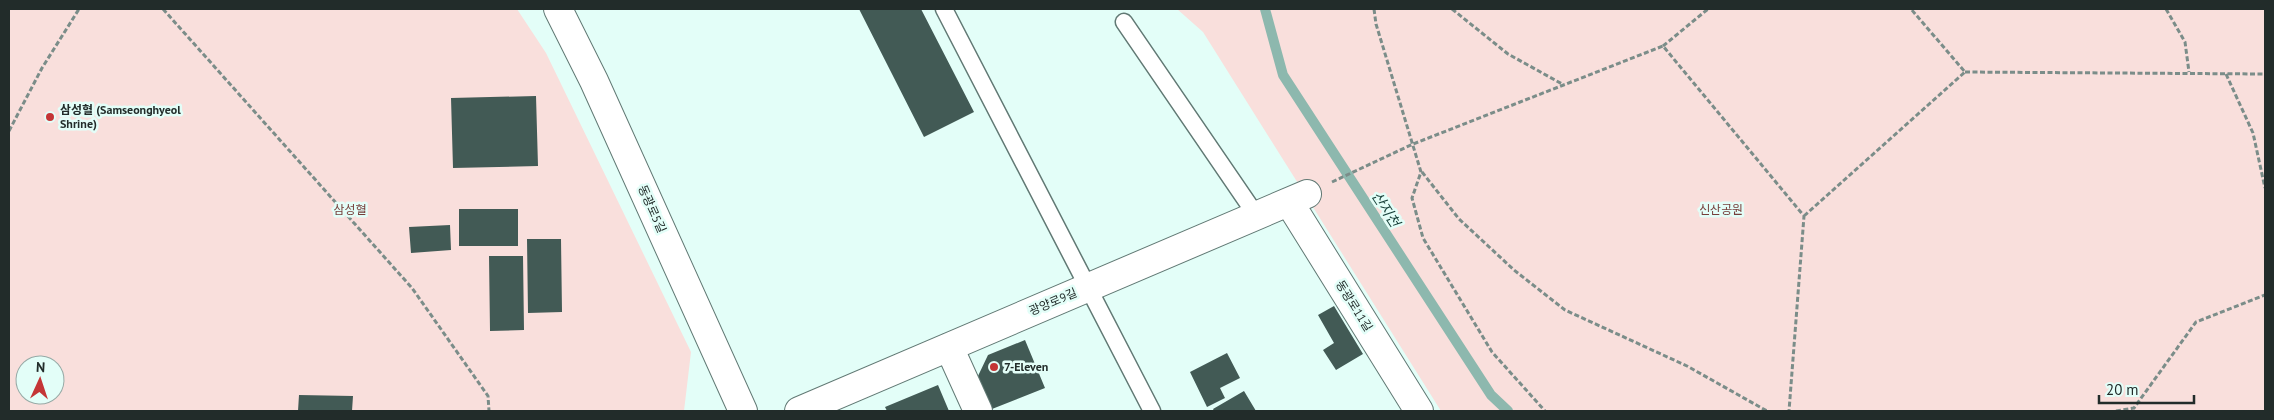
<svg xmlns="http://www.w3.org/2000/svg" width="2274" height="420" font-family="'PT Sans','Noto Sans KR',sans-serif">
	<rect width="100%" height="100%" fill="#e3fef8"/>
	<!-- green -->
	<path fill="#f9dfdc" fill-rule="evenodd" d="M 9,9 L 517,9 L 546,53 L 691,352 L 684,411 L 9,411 ZM 25,365 L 55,365 L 55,395 L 25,395 Z
		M 1177,9 L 2265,9 L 2265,411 L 1441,411 L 1203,32 Z"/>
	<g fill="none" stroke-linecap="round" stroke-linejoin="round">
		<!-- stream -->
		<path stroke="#8db8ae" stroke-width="10" d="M 1265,9 L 1283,75 L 1491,395 L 1508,411"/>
	</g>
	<!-- building -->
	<path fill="#425a55" d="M 859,9 L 921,9 L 974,112 L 924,137 Z
		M 536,96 L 538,166 L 453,168 L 451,98 Z
		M 459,209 L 518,209 L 518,246 L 459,246 Z
		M 450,225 L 451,250 L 411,253 L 409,227 Z
		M 527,239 L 561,239 L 562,312 L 528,313 Z
		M 489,256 L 523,256 L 524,330 L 490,331 Z
		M 1334,306 L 1363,354 L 1336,370 L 1323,350 L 1334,343 L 1318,315 Z
		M 1025,340 L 1045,388 L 992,409 L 978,376 L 988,355 Z
		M 1227,353 L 1240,378 L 1220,388 L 1225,398 L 1207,407 L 1190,372 Z
		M 938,385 L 949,411 L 887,411 L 885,407 Z
		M 1244,391 L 1256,411 L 1214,411 L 1213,409 Z
		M 299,395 L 353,396 L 352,411 L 298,411 Z"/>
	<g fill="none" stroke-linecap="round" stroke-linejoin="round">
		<!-- service casing -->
		<g stroke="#617974" stroke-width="19">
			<path id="service" d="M 944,9 L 1152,411
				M 1124,22 L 1256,215"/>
		</g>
		<!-- minor casing -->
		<g stroke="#617974" stroke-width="30">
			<path id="minor" d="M 1289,202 L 1419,411
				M 949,347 L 978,411
				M 799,411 L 1307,194"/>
		</g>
		<!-- tertiary casing -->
		<g stroke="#617974" stroke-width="30">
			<path id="tertiary" d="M 558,9 L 594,81 L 743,411"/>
		</g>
		<!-- path -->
		<path stroke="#7b8d89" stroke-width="3" stroke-dasharray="5 2.5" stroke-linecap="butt" d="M 163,9 L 412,288 L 488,396 L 489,411
			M 1374,9 L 1376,24 L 1421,172 L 1412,198 L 1423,238 L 1492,352 L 1545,411
			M 1452,9 L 1508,54 L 1564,85
			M 2166,9 L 2185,42 L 2189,72
			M 1663,46 L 1708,9
			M 1965,72 L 2265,74
			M 2226,74 L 2253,133 L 2265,188
			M 9,131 L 42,68 L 79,9
			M 1422,172 L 1459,219 L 1514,270 L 1565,310 L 1687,366 L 1767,411
			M 1332,182 L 1413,144 L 1663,46 L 1804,216 L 1789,411
			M 1804,216 L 1965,72 L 1911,9
			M 2116,411 L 2134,408 L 2196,322 L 2265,295"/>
		<!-- service -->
		<use href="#service" stroke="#fff" stroke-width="16"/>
		<!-- minor -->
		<use href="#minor" stroke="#fff" stroke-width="28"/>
		<!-- tertiary -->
		<use href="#tertiary" stroke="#fff" stroke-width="28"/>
	</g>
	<!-- markers -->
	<g fill="#c43536" stroke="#e3fef8" stroke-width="2">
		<circle cx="50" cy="117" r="5"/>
		<circle cx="994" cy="367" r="5"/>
	</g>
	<g text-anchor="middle" stroke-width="5" stroke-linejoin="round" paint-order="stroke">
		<!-- poi labels -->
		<g font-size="12" font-weight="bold" fill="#222c2a" stroke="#e3fef8" text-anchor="start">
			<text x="60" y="114">삼성혈 (Samseonghyeol<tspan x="60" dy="14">Shrine)</tspan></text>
			<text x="1004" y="371">7-Eleven</text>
		</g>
		<!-- street labels -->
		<g font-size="12" fill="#222c2a" stroke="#e3fef8">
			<text transform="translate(652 209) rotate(66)" y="4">동광로5길</text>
			<text transform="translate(1053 302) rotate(-23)" y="4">광양로9길</text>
			<text transform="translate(1354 306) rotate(58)" y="4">동광로11길</text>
		</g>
		<!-- park labels -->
		<g font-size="12" fill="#763e3a" stroke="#e3fef8">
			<text x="350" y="214">삼성혈</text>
			<text x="1721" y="214">신산공원</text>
		</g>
		<!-- water labels -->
		<g font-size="14" font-style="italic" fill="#163e37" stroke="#e3fef8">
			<text transform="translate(1386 209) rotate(57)" y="5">산지천</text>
		</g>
	</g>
	<!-- border -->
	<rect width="2274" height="420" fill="none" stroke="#222c2a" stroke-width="20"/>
	<!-- north arrow -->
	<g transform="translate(40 380) rotate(3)"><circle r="24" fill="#e3fef8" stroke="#96aaa6"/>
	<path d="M0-4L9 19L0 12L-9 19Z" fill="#c43536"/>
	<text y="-8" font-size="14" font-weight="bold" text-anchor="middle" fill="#222c2a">N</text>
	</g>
	<!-- scale -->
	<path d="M2099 395v8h95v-8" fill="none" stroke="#222c2a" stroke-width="2.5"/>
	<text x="2106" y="395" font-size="15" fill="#222c2a" stroke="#e3fef8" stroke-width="4" paint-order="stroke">20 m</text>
</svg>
